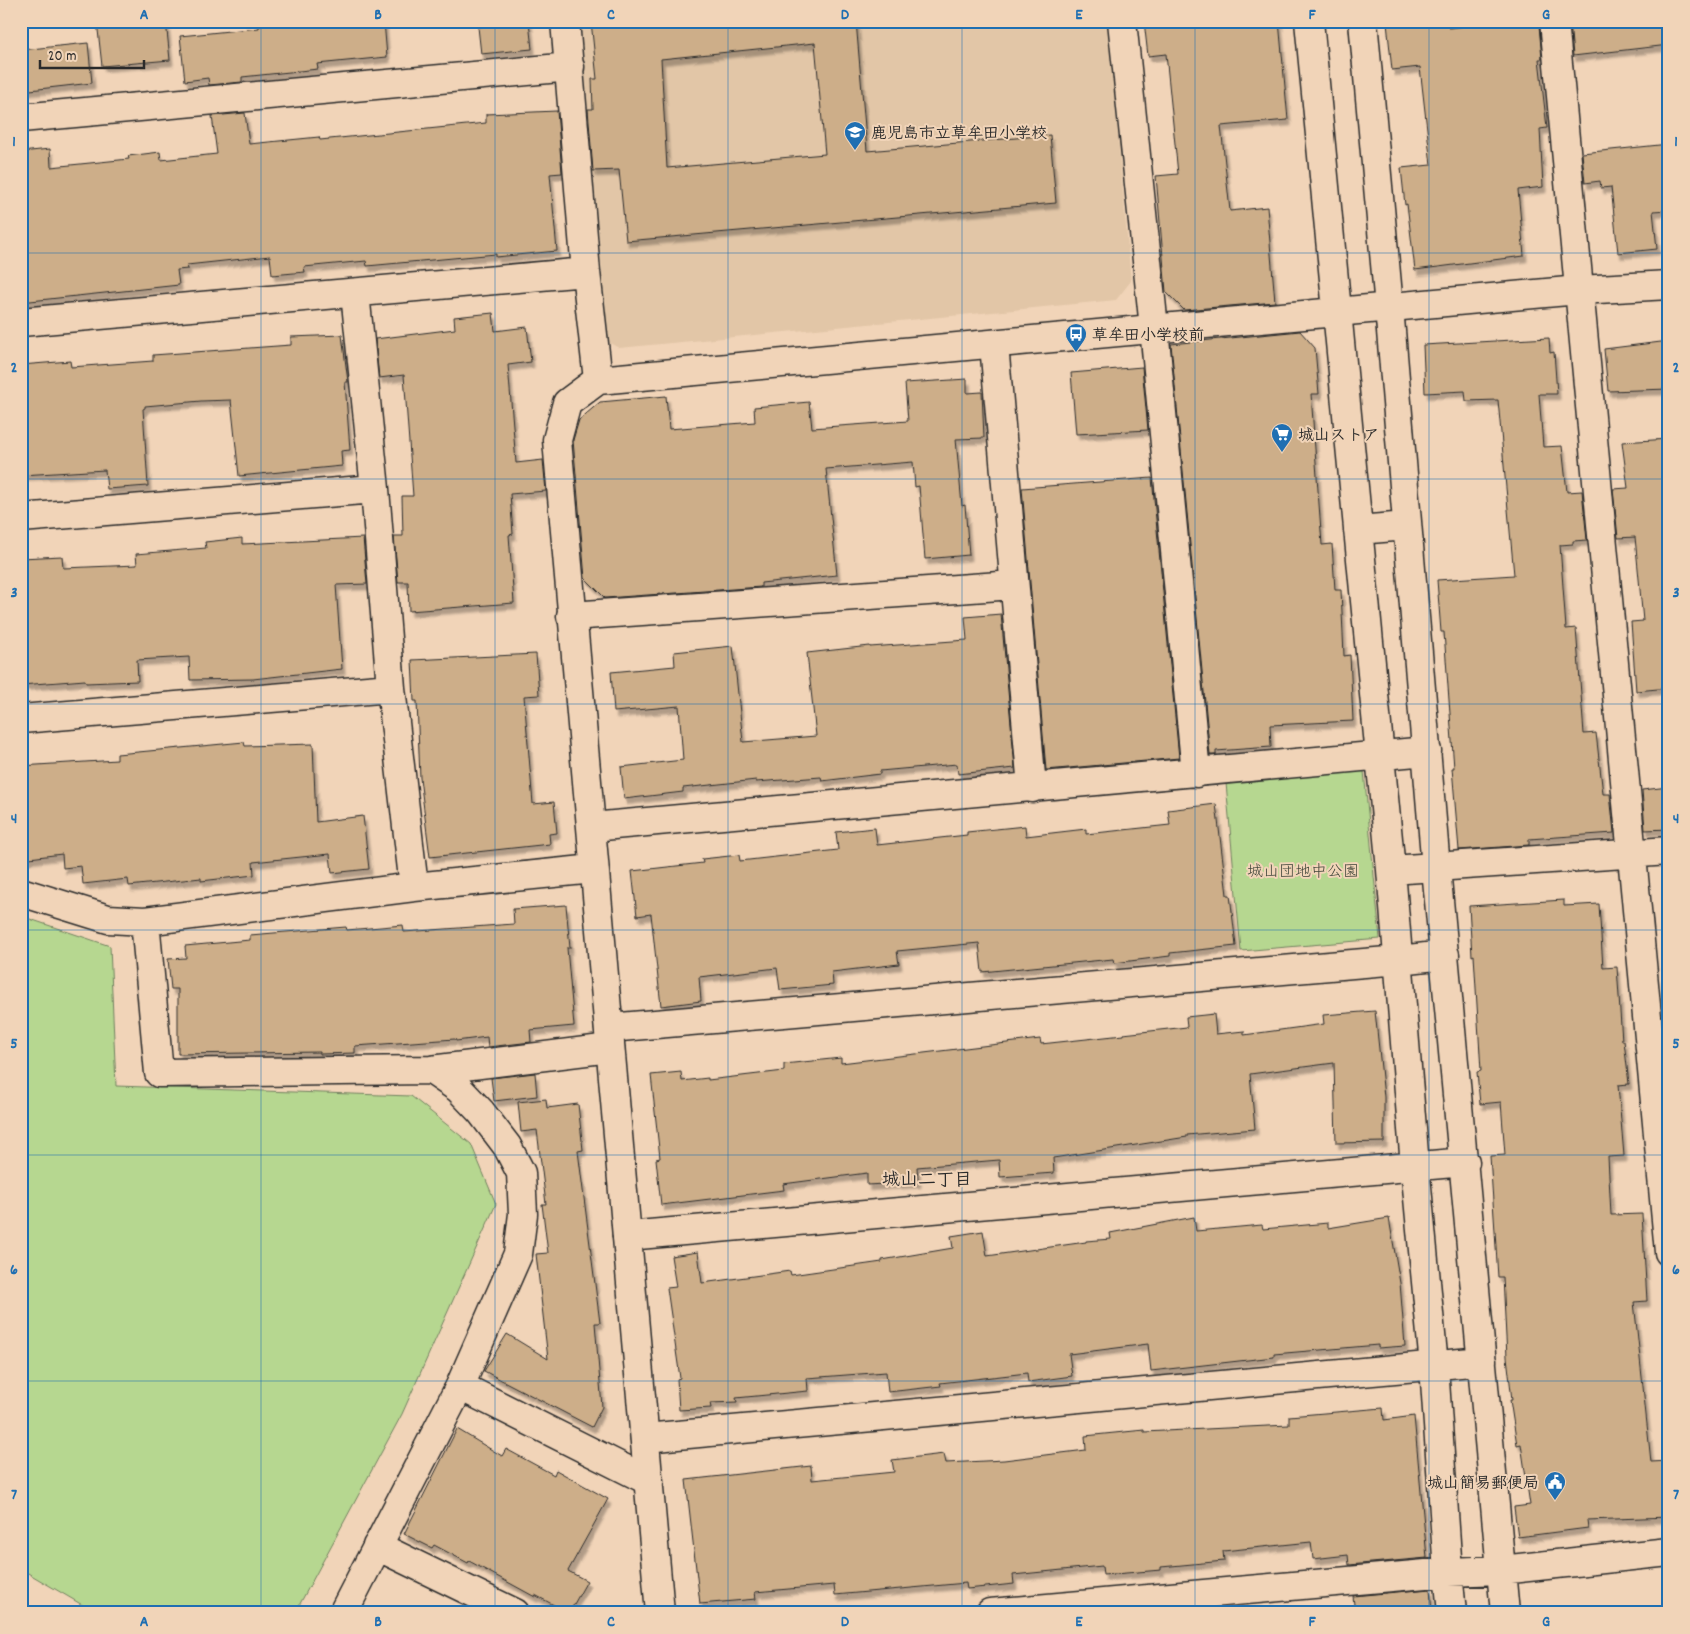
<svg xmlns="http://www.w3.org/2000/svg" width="1690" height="1634" font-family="Dekko,'Klee One',sans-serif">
	<defs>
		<filter id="shadow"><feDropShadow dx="3" dy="5.5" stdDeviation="1" flood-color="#0004"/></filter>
	</defs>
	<rect width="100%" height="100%" fill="#f1d4b8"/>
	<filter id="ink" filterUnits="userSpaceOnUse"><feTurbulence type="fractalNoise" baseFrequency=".02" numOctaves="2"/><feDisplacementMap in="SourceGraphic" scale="10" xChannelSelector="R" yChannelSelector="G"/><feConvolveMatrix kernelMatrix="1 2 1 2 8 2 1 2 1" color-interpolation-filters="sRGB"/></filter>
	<g filter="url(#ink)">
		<!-- built -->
		<path fill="#e2c6a7" d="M 580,21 L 1108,21 L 1131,281 L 1116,300 L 619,348 L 608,342 Z"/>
		<!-- green -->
		<path fill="#b6d790" stroke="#70815e" d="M 1364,771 L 1380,939 L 1241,951 L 1226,783 Z
			M 21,916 L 110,946 L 116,1086 L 411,1096 L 471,1144 L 496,1204 L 402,1414 L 295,1613 L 96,1613 L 21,1569 Z"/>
		<!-- building -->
		<path fill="#cdae89" stroke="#2b2b2b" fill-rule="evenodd" filter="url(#shadow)" d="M 97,21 L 166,21 L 170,60 L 102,66 Z
			M 302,21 L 384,21 L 387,57 L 317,64 L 318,69 L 242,77 L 242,82 L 209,85 L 208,78 L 185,81 L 180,36 L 259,28 L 259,26 Z
			M 591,21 L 856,21 L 867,151 L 1050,135 L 1056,203 L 626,241 L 619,170 L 593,171 L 588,109 L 593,109 L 592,79 L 597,79 ZM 815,43 L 825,154 L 667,168 L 661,59 Z
			M 1144,21 L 1279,21 L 1288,120 L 1221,126 L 1230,211 L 1267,207 L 1275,302 L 1184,310 L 1166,292 L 1156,176 L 1178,174 L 1166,54 L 1148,56 Z
			M 1407,21 L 1448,21 L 1449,28 L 1512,21 L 1528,21 L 1529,26 L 1539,25 L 1542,59 L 1539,59 L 1547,128 L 1540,129 L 1543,187 L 1518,190 L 1524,256 L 1415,270 L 1407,204 L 1405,205 L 1401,168 L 1431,165 L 1420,67 L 1392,70 L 1387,23 Z
			M 1579,21 L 1669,21 L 1669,45 L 1573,56 L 1570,22 Z
			M 529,22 L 532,49 L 481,54 L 478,27 Z
			M 88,43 L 92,83 L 21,91 L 21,50 Z
			M 557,111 L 562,173 L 550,174 L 557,251 L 496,257 L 496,254 L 367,266 L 366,261 L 304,267 L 305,272 L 272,275 L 270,256 L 187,265 L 188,269 L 177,270 L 179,285 L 21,302 L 21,152 L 50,149 L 51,167 L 129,159 L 128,156 L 160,152 L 161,160 L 217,154 L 212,116 L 245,113 L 249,144 L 319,137 L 320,140 L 486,123 L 486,114 Z
			M 1669,144 L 1669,210 L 1653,211 L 1657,249 L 1618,253 L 1611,187 L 1601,188 L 1600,181 L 1585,183 L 1582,153 Z
			M 493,313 L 495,331 L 527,327 L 531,362 L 508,365 L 516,463 L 543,460 L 546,491 L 510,494 L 513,534 L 509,535 L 514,603 L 409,611 L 408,582 L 398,582 L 394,536 L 403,536 L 402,496 L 413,496 L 404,375 L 379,378 L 375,339 L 455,329 L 454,317 Z
			M 1300,331 L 1315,348 L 1319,394 L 1311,394 L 1322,545 L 1332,544 L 1335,590 L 1341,590 L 1344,656 L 1350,655 L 1353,721 L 1270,725 L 1271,747 L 1216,751 L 1216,755 L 1210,755 L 1171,344 Z
			M 342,335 L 348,382 L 345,382 L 350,450 L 341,451 L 342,466 L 239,476 L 231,400 L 201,401 L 145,406 L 145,408 L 143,409 L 148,486 L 107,489 L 105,470 L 21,475 L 21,365 L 70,361 L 71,367 L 153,361 L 153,355 L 291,345 L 291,337 Z
			M 1549,338 L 1550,353 L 1554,352 L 1557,394 L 1539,394 L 1543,447 L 1562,446 L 1567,492 L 1582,491 L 1587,540 L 1573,541 L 1573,544 L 1560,545 L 1566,629 L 1576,628 L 1584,734 L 1596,733 L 1603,794 L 1610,794 L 1614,833 L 1529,839 L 1529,845 L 1459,850 L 1452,768 L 1454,768 L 1444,632 L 1441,632 L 1437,580 L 1514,575 L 1498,400 L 1466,401 L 1465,391 L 1425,393 L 1423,345 Z
			M 1669,341 L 1669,389 L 1608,391 L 1604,349 Z
			M 1142,367 L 1148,430 L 1076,434 L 1071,373 Z
			M 967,379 L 967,393 L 982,392 L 984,438 L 956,439 L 962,506 L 965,505 L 969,555 L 925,559 L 919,486 L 915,487 L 913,462 L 826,469 L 837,575 L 761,583 L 761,587 L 605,598 L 585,578 L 573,440 L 579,420 L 600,402 L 666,396 L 669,429 L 755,422 L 754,407 L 809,402 L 812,428 L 908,421 L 905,383 Z
			M 1669,439 L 1669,688 L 1636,691 L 1631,622 L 1643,621 L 1635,537 L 1618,538 L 1613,489 L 1628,488 L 1622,442 Z
			M 1152,478 L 1179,758 L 1046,770 L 1022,488 Z
			M 242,538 L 242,544 L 363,538 L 367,584 L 336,585 L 342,669 L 253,679 L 190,680 L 189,657 L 137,660 L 138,681 L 86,683 L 85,680 L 21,685 L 21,558 L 62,556 L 63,568 L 137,565 L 136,554 L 206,548 L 205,542 Z
			M 1001,614 L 1015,768 L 958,774 L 957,764 L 880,771 L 880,774 L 822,781 L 821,777 L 756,782 L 756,780 L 683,788 L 683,792 L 624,799 L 621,767 L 683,760 L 679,706 L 614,712 L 611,672 L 675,666 L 674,652 L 733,646 L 743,742 L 816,736 L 807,653 L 870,646 L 870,647 L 967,640 L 965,617 Z
			M 536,654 L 539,695 L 524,696 L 533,804 L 554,802 L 557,833 L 549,834 L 550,844 L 430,857 L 420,778 L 417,701 L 414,701 L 412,660 Z
			M 244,742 L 245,746 L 313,744 L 316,822 L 363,816 L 369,869 L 332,873 L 330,854 L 253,862 L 254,875 L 201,881 L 201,878 L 129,886 L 128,879 L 83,884 L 81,866 L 63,868 L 62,854 L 21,859 L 21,766 L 117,760 L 117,754 Z
			M 1669,787 L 1669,829 L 1645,830 L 1642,790 Z
			M 1216,804 L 1227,895 L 1230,895 L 1236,946 L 1170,953 L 1170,956 L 1114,963 L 1113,959 L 982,972 L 979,943 L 897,951 L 899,964 L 832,972 L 833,985 L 780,990 L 777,968 L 699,977 L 701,1001 L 661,1006 L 651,914 L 637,916 L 632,871 L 703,863 L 702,859 L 739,855 L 740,861 L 838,850 L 836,832 L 875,828 L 877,845 L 967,835 L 967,832 L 1025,826 L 1026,836 L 1086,829 L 1086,834 L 1170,825 L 1168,810 Z
			M 1564,900 L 1564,906 L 1599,904 L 1603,968 L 1617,967 L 1622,1041 L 1624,1041 L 1629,1084 L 1618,1085 L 1624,1156 L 1608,1157 L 1611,1215 L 1642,1214 L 1647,1301 L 1634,1302 L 1651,1462 L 1669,1461 L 1669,1517 L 1587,1520 L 1588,1528 L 1518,1537 L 1514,1507 L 1530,1505 L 1521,1444 L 1517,1445 L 1510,1400 L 1512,1400 L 1507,1357 L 1503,1277 L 1498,1277 L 1490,1156 L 1505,1155 L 1501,1102 L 1480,1104 L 1477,1072 L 1481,1071 L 1474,955 L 1472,956 L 1469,906 Z
			M 566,905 L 570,948 L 567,948 L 574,1026 L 530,1030 L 531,1042 L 488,1047 L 487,1037 L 456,1041 L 455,1039 L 355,1046 L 355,1053 L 320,1054 L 320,1052 L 178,1054 L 178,989 L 171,989 L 168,959 L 186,958 L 185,946 L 250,940 L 250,935 L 346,927 L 347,930 L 403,925 L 404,932 L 514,924 L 513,909 Z
			M 1375,1011 L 1384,1097 L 1384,1142 L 1336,1143 L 1334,1063 L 1250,1074 L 1255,1129 L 1187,1135 L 1187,1137 L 1053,1158 L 1054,1173 L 1000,1177 L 999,1160 L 917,1167 L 918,1182 L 867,1185 L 867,1173 L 783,1184 L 784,1190 L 661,1205 L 656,1159 L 660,1158 L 651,1075 L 681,1072 L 682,1081 L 708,1078 L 708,1080 L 784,1071 L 784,1064 L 841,1058 L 841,1063 L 1040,1039 L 1041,1044 L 1123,1035 L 1123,1034 L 1187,1027 L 1186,1017 L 1214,1014 L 1216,1034 L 1244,1031 L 1244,1035 L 1324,1024 L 1323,1015 Z
			M 535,1073 L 537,1096 L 494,1101 L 491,1078 Z
			M 546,1099 L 547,1108 L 578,1104 L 583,1150 L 578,1151 L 600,1323 L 595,1323 L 602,1407 L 592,1427 L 484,1371 L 507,1334 L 548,1359 L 536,1254 L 548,1253 L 542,1204 L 546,1204 L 537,1130 L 521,1132 L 518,1102 Z
			M 1194,1217 L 1196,1231 L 1262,1225 L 1263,1229 L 1328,1223 L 1328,1228 L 1389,1218 L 1400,1283 L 1405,1346 L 1378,1348 L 1378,1345 L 1274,1354 L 1274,1357 L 1151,1371 L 1148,1344 L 1069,1354 L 1072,1376 L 1028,1382 L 1027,1373 L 940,1383 L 941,1386 L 888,1392 L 886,1372 L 807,1378 L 808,1391 L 736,1398 L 737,1402 L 710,1403 L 711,1408 L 679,1410 L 677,1379 L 680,1378 L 667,1288 L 676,1287 L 671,1256 L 698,1252 L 702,1283 L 790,1271 L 791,1275 L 882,1262 L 882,1260 L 953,1248 L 951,1236 L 983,1231 L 987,1256 L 1086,1242 L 1086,1241 L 1111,1239 L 1110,1233 Z
			M 1383,1408 L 1384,1420 L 1414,1416 L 1427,1558 L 1349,1565 L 1348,1555 L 1313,1559 L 1311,1542 L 1223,1551 L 1224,1561 L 1161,1567 L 1161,1570 L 1103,1575 L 1102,1566 L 1013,1575 L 1014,1584 L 967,1589 L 966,1583 L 835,1595 L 834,1585 L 755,1592 L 756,1599 L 700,1604 L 686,1480 L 811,1466 L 812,1480 L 894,1472 L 892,1460 L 944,1454 L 946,1463 L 1004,1460 L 1086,1450 L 1085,1436 L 1144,1430 L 1144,1432 L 1289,1425 L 1289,1416 Z
			M 457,1429 L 502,1456 L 506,1449 L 554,1475 L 556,1470 L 608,1499 L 568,1571 L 587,1581 L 569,1613 L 535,1595 L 535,1597 L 469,1561 L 468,1563 L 434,1545 L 432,1548 L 404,1534 Z
			M 1430,1589 L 1432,1613 L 1355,1613 L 1353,1596 Z"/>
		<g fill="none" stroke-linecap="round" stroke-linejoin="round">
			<!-- minor casing -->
			<g stroke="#2b2b2b" stroke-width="31">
				<path id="minor" d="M 565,21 L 586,272 L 598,380
					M 1122,21 L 1154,328 L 1196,773
					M 1309,21 L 1391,870 L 1415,1166 L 1434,1366 L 1448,1572 L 1452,1613
					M 1363,21 L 1389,307 L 1436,868 L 1505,1613
					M 1554,21 L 1669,1252
					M 21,118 L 570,67
					M 355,293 L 375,489 L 391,688 L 414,887
					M 21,322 L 586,272
					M 994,344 L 1032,788
					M 21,518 L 375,489
					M 1358,530 L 1407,526
					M 571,616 L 1014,585
					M 21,719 L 391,688
					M 592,827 L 1427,751
					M 1391,870 L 1669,851
					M 21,892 L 108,919 L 145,921 L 159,1073 L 431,1070 L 610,1048
					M 145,921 L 414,887 L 594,869
					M 609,1028 L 1399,960 L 1445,955
					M 431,1070 L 459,1089 L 481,1112 L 507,1146 L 521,1173 L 523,1214 L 518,1254 L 460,1386 L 649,1481
					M 627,1236 L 1465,1162
					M 645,1438 L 1482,1361
					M 377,1546 L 515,1613
					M 343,1613 L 460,1386
					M 990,1613 L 1448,1572 L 1501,1570 L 1669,1552"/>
			</g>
			<!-- tertiary casing -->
			<g stroke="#2b2b2b" stroke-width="31">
				<path id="tertiary" d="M 660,1613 L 557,440 L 567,403 L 598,380 L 1336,312 L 1579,290 L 1669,285"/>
			</g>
			<!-- minor -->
			<use href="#minor" stroke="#f1d4b8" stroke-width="28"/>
			<!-- tertiary -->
			<use href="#tertiary" stroke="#f1d4b8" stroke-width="28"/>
		</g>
	</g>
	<!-- grid -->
	<path fill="none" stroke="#1f6fb2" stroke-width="1" stroke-opacity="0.55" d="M 261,21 L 261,1613M 495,21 L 495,1613M 728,21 L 728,1613M 962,21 L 962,1613M 1195,21 L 1195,1613M 1429,21 L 1429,1613M 21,253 L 1669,253M 21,479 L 1669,479M 21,704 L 1669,704M 21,930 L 1669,930M 21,1155 L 1669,1155M 21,1381 L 1669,1381"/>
	<!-- icons -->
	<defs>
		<g id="school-pin" transform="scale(1.125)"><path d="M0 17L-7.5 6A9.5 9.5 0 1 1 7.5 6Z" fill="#1f6fb2" stroke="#f1d4b8"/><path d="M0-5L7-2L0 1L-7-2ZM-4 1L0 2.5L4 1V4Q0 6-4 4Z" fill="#fff"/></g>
		<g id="bus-pin" transform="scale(1.125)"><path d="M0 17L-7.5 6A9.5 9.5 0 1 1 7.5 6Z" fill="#1f6fb2" stroke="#f1d4b8"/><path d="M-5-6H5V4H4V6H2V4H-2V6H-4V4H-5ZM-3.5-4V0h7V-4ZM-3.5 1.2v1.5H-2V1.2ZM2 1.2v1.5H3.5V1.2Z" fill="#fff"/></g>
		<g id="supermarket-pin" transform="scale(1.125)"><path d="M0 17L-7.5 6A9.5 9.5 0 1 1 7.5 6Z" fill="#1f6fb2" stroke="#f1d4b8"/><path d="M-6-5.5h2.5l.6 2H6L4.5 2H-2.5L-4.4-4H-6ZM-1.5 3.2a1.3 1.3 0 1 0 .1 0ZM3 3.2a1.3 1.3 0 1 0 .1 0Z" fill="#fff"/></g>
		<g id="civic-pin" transform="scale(1.125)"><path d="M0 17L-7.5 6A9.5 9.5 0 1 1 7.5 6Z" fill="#1f6fb2" stroke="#f1d4b8"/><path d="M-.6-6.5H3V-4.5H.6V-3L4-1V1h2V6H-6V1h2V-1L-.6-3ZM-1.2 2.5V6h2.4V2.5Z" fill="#fff"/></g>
	</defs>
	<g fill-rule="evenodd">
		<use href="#school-pin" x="855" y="132"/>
		<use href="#bus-pin" x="1076" y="334"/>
		<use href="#supermarket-pin" x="1282" y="434"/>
		<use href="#civic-pin" x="1555" y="1482"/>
	</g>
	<g text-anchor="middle" stroke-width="4" stroke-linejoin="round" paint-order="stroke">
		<!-- poi labels -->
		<g font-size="16" font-weight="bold" fill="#2b2b2b" stroke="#f1d4b8" text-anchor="start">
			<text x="871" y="138">鹿児島市立草牟田小学校</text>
			<text x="1092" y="340">草牟田小学校前</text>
			<text x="1298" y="440">城山ストア</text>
			<text x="1539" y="1488" text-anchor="end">城山簡易郵便局</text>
		</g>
		<!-- park labels -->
		<g font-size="16" fill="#40453a" stroke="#f1d4b8">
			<text x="1303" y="876">城山団地中公園</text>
		</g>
		<!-- neighbourhood labels -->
		<g font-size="18" font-weight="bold" fill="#2b2b2b" stroke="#f1d4b8">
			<text x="927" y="1185">城山二丁目</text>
		</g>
	</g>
	<!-- margin -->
	<rect width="1690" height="1634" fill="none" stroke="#f1d4b8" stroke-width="55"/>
	<!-- scale -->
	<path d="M40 60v8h104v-8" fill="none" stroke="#2b2b2b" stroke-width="2.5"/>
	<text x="48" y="60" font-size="15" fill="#2b2b2b" stroke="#f1d4b8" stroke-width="4" paint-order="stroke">20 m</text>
	<rect x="28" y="28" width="1634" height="1578" fill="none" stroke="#1f6fb2" stroke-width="2"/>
	<g font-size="16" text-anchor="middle" font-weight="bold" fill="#1f6fb2">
		<text x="144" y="19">A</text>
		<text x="378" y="19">B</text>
		<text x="611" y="19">C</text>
		<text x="845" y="19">D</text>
		<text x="1079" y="19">E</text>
		<text x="1312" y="19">F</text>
		<text x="1546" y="19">G</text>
		<text x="14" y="146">1</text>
		<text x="1676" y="146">1</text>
		<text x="14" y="372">2</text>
		<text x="1676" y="372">2</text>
		<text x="14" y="597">3</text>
		<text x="1676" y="597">3</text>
		<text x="14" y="823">4</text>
		<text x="1676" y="823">4</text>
		<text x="14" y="1048">5</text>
		<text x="1676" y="1048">5</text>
		<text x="14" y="1274">6</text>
		<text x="1676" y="1274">6</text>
		<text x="14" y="1499">7</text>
		<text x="1676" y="1499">7</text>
		<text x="144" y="1626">A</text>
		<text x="378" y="1626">B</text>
		<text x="611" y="1626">C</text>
		<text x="845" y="1626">D</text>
		<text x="1079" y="1626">E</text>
		<text x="1312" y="1626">F</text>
		<text x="1546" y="1626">G</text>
	</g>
</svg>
